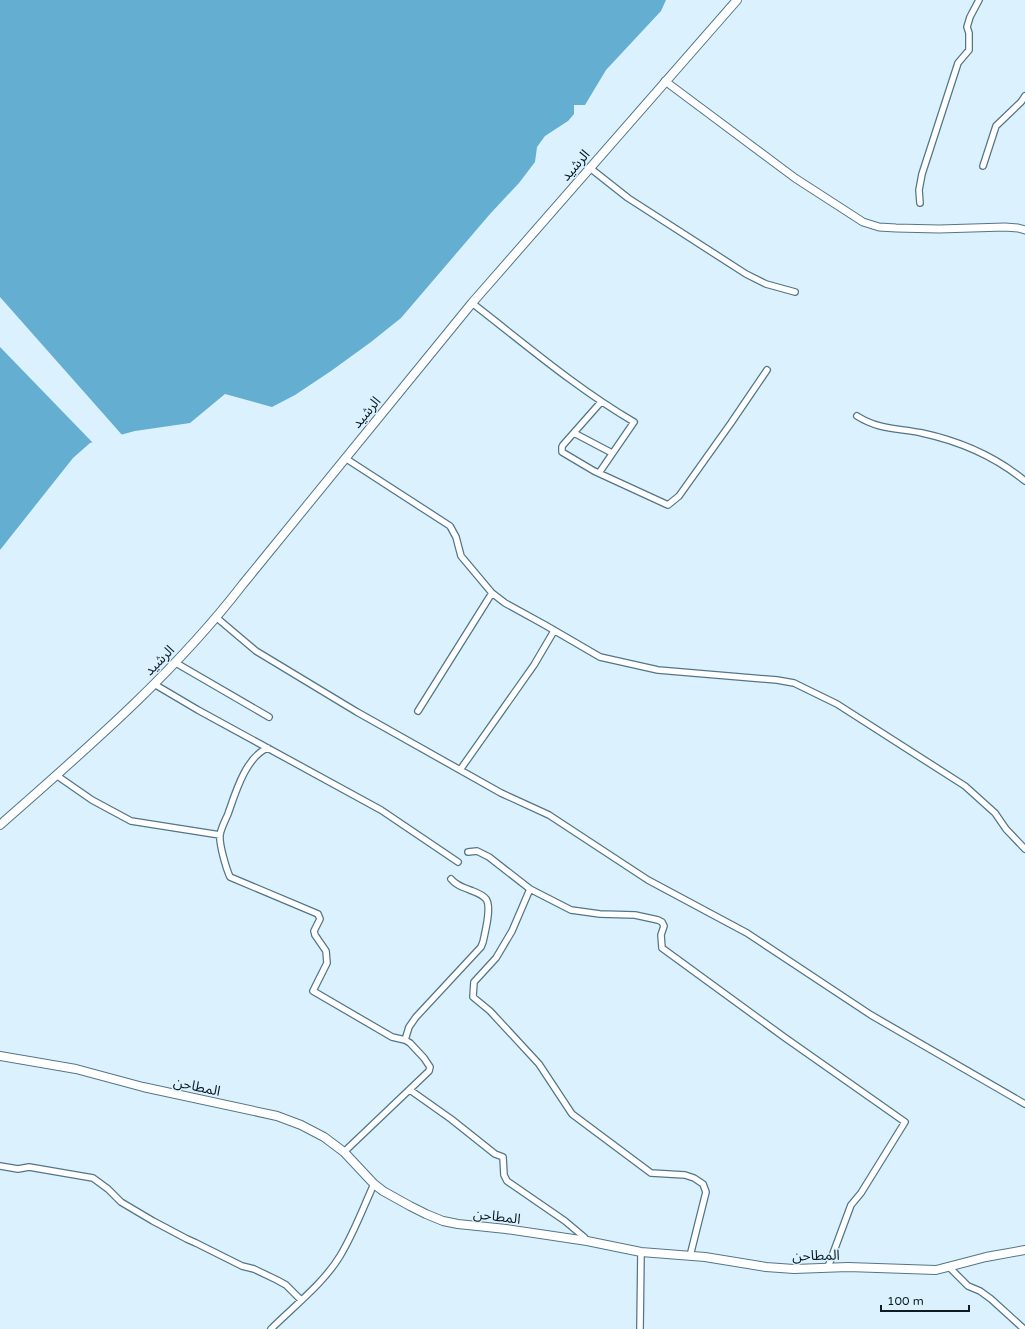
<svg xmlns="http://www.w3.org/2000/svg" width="1025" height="1329" font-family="'Varela Round','Noto Sans Arabic',sans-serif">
	<rect width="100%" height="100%" fill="#dbf2fe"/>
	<!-- water -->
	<path fill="#63aed1" d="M 0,0 L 666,0 L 661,11 L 606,70 L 585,105 L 574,105 L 574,114 L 568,121 L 545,136 L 537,147 L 535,162 L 519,183 L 490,214 L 401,318 L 371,342 L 331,371 L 295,395 L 272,407 L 225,394 L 190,423 L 135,431 L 90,443 L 73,458 L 0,550 Z"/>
	<!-- pier -->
	<path fill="#dbf2fe" d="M 0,297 L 123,436 L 94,444 L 0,347 Z"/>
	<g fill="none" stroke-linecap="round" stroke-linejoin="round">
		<!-- minor casing -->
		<g stroke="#527688" stroke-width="8">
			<path id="minor" d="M 983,166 L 996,126 L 1021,102 L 1025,96
				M 590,168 L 628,198 L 746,274 L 766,284 L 795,292
				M 920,203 L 919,190 L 922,174 L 958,63 L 969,50 L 969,33 L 967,27 L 970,17 L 979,0
				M 472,303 C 525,344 576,388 634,422 L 599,473
				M 601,402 L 563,445 L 562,447 L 562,452 L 594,471 L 668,505 L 679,496 L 731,423 L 767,370
				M 857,416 C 879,430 898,428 922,433 C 959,441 996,457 1025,481
				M 574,433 L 612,453
				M 345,458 L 450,526 L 456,537 L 461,556 L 492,593 L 505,603 L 545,625 L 600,657 L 658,670 L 777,680 L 794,683 L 837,704 L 965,786 L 995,813 L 1006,829 L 1025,849
				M 217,618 L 256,651 L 357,712 L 501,793 L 549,815 L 648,880 L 747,933 L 871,1015 L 1025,1104
				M 176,663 L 269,717
				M 154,684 L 198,710 L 381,810 L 458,862
				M 418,711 L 492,593
				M 268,748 C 246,756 235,794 228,814 C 225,821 221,828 220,835 C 219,844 226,868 230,877 L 318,914 L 320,919 L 314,931 L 315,935 L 326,951 L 327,963 L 313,991 L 392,1037 L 405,1040 L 410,1043 L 424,1058 L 430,1067 L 429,1071 L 344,1152
				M 460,770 L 534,665 L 554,631
				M 56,775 L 92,800 L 131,821 L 220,835
				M 468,852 L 477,851 L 489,857 L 530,889 L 571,910 L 600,914 L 635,915 L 658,920 L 662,922 L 664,926 L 661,935 L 662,948 L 784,1037 L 905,1122 L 861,1193 L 851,1205 L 828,1267
				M 530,889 L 512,931 L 496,958 L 474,982 L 473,997 L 490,1011 L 539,1064 L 572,1114 L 651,1173 L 685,1175 L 694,1178 L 703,1184 L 706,1192 L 690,1256
				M 405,1040 L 409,1027 L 416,1017 L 481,947 L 483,942 C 485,932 492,907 486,899 C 482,894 475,892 470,890 C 462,887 456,885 451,879
				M 410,1090 L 451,1119 L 495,1154 L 503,1157 L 504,1175 L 507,1181 L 565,1221 L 584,1237 L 587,1241
				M 0,1166 L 18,1169 L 29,1167 L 93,1178 L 108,1189 L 121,1202 L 153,1221 L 187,1239 L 196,1243 L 242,1266 L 254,1269 L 277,1280 L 286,1285 L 301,1300
				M 949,1267 L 968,1286 L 980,1291 L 991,1299 L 1024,1329
				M 271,1329 C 294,1306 323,1284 340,1256 C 354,1233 363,1208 374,1184
				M 640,1329 L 641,1252"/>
		</g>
		<!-- tertiary casing -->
		<g stroke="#527688" stroke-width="9">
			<path id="tertiary" d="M 665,81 L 795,178 L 863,222 L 879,227 L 896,228 L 939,229 L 1005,227 L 1018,228 L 1025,230"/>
		</g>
		<!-- secondary casing -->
		<g stroke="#527688" stroke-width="10">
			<path id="secondary" d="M 0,825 C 85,750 173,675 243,584 L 472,303 L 737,0
				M 0,1056 L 76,1069 L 143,1087 L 277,1116 L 301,1125 L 324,1137 L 344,1152 L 374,1184 L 383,1191 L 410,1206 L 426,1214 L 443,1221 L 458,1224 L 506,1229 L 587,1241 L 641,1252 L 705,1257 L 766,1267 L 794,1269 L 848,1267 L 936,1270 L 986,1257 L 1025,1250"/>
		</g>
		<!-- minor -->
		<use href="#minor" stroke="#fff" stroke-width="5.5"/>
		<!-- tertiary -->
		<use href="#tertiary" stroke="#fff" stroke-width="7"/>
		<!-- secondary -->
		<use href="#secondary" stroke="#fff" stroke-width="8"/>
	</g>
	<g text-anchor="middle" stroke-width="3" stroke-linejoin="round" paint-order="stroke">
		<!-- street labels -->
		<g font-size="14" fill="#0d1c23" stroke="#dbf2fe">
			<text transform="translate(575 165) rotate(-49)" y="5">الرشيد</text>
			<text transform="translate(366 412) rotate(-50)" y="5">الرشيد</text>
			<text transform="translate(159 660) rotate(-45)" y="5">الرشيد</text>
			<text transform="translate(197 1086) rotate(12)" y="5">المطاحن</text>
			<text transform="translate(497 1216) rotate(7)" y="5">المطاحن</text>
			<text transform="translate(816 1255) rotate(-1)" y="5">المطاحن</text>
		</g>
	</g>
	<!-- scale -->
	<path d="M881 1305v6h88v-6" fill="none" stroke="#0d1c23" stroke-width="2"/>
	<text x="887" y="1305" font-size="12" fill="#0d1c23" stroke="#dbf2fe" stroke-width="3" paint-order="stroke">100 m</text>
</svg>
